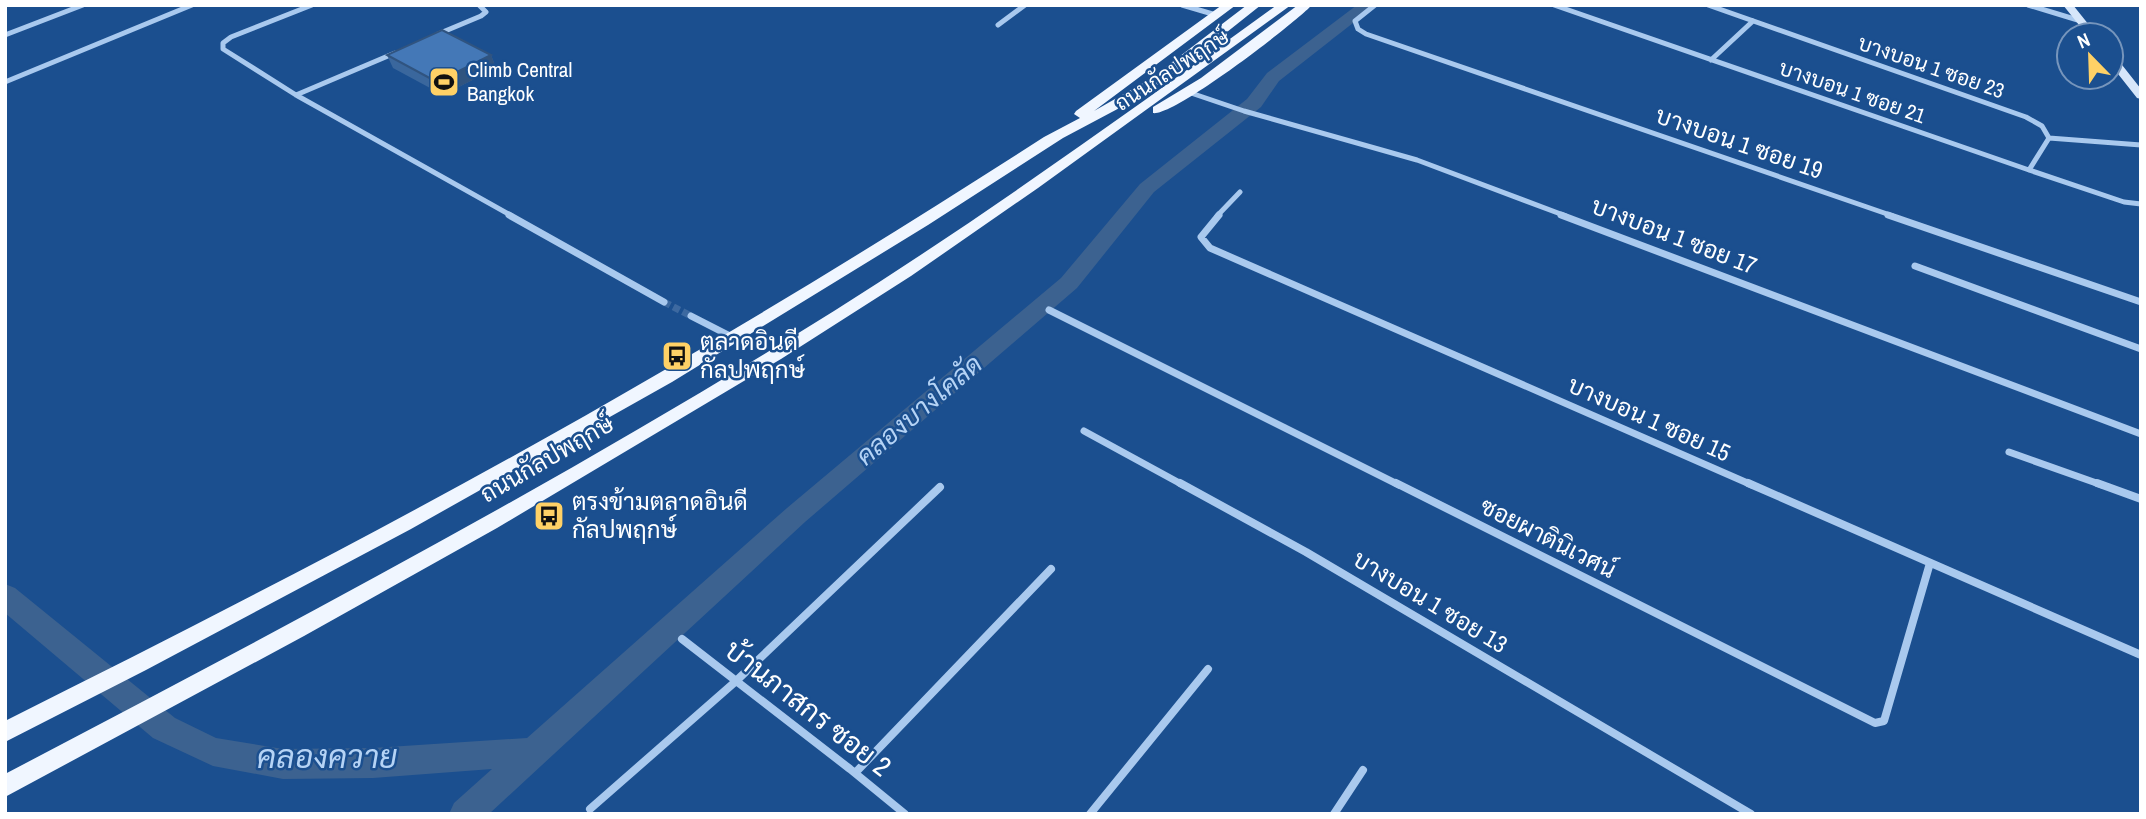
<svg xmlns="http://www.w3.org/2000/svg" width="2146" height="819" font-family="'Archivo Narrow',Sarabun,sans-serif">
	<rect width="100%" height="100%" fill="#1b4f8f"/>
	<g fill="none" stroke-linecap="round" stroke-linejoin="round">
		<!-- canal -->
		<path fill="#3c6290" fill-rule="evenodd" d="M 1357,5 L 1376,5 L 1279,81 L 1261,107 L 1154,192 L 1077,288 L 805,522 L 489,814 L 449,814 L 454,803 L 492,769 L 373,778 L 283,779 L 213,766 L 153,738 L 5,613 L 5,584 L 15,588 L 175,718 L 216,738 L 283,749 L 373,748 L 527,738 L 787,508 L 1061,278 L 1140,184 L 1247,99 L 1267,73 Z"/>
		<!-- street-tunnel -->
		<path stroke="#3d69a0" stroke-width="7" stroke-dasharray="7 3.5" stroke-linecap="butt" d="M 664,302 L 691,316"/>
		<!-- street-far2 -->
		<path stroke="#a9c9ee" stroke-width="5" d="M 312,5 L 231,37 L 223,43 L 223,49 L 296,95 L 512,216
			M 1182,5 L 1216,15
			M 1375,5 L 1355,21 L 1358,29 L 1366,34 L 1893,216
			M 1554,5 L 2029,170 L 2124,202 L 2141,204
			M 1708,5 L 2026,117 L 2042,126 L 2049,138 L 2141,145
			M 2028,5 L 2081,21
			M 998,25 L 1025,5
			M 438,34 L 481,16 L 486,12 L 479,5
			M 5,35 L 83,5
			M 1711,60 L 1753,21
			M 5,82 L 192,5
			M 1188,92 L 1244,111 L 1417,160 L 1566,216
			M 296,95 L 395,53
			M 2029,170 L 2049,138
			M 1217,216 L 1240,192"/>
		<!-- street-far1 -->
		<path stroke="#a9c9ee" stroke-width="7" d="M 509,215 L 664,302
			M 1219,215 L 1201,237 L 1210,248 L 1752,485
			M 1561,215 L 2141,434
			M 1888,215 L 2141,302
			M 1915,266 L 2141,349
			M 1049,310 L 1399,485
			M 691,316 L 734,338
			M 1084,431 L 1183,485
			M 2009,452 L 2102,485"/>
		<!-- street -->
		<path stroke="#a9c9ee" stroke-width="8" d="M 1180,483 L 1306,552 L 1751,814
			M 1396,483 L 1875,723 L 1884,721 L 1930,563
			M 1748,483 L 2141,655
			M 2097,483 L 2141,499
			M 682,639 L 850,769 L 905,814
			M 857,771 L 1051,569
			M 590,809 L 735,682 L 940,487
			M 1090,814 L 1208,669
			M 1334,814 L 1363,770"/>
		<!-- secondary -->
		<path fill="#d6e6fa" fill-rule="evenodd" d="M 2063,5 L 2073,5 L 2097,35 L 2087,35 Z
			M 2111,55 L 2115,56 L 2141,89 L 2141,99 L 2137,98 L 2111,65 Z"/>
		<!-- primary -->
		<path fill="#f0f6ff" fill-rule="evenodd" d="M 1222,5 L 1236,5 L 1094,111 L 1150,79 L 1247,5 L 1261,5 L 1193,59 L 1142,96 L 1063,138 L 928,225 L 672,382 L 411,529 L 146,670 L 5,742 L 5,721 C 227,610 447,497 661,372 C 791,297 918,218 1044,137 L 1080,118 L 1074,114 L 1076,111 Z
			M 1277,5 L 1291,5 L 1038,188 L 911,276 L 781,359 L 497,528 L 304,636 L 5,797 L 5,774 C 285,627 566,479 834,311 C 986,215 1132,110 1277,5 Z
			M 1298,5 L 1312,5 C 1294,24 1173,117 1153,113 L 1153,107 L 1201,78 Z"/>
	</g>
	<!-- wall -->
	<path fill="#3a679d" d="M 387,55 L 491,55 L 496,68 L 443,95 L 393,68 Z"/>
	<!-- shaded-wall -->
	<path fill="#305480" d="M 491,55 L 496,68 L 443,95 L 437,82 Z"/>
	<!-- building -->
	<path fill="#4478b7" stroke="#305480" stroke-width="2" d="M 442,30 L 491,55 L 437,82 L 387,55 Z"/>
	<!-- icons -->
	<defs>
		<g id="stadium-square" transform="scale(1.575)"><rect x="-9" y="-9" width="18" height="18" rx="4" fill="#ffd166" stroke="#1b4f8f"/><path d="M0-5a6.5 5 0 1 0 0 10a6.5 5 0 1 0 0-10ZM-3.5-1.8h7v3.6h-7Z" fill="#111"/></g>
		<g id="bus-square" transform="scale(1.575)"><rect x="-9" y="-9" width="18" height="18" rx="4" fill="#ffd166" stroke="#1b4f8f"/><path d="M-5-6H5V4H4V6H2V4H-2V6H-4V4H-5ZM-3.5-4V0h7V-4ZM-3.5 1.2v1.5H-2V1.2ZM2 1.2v1.5H3.5V1.2Z" fill="#111"/></g>
	</defs>
	<g fill-rule="evenodd">
		<use href="#stadium-square" x="444" y="82"/>
		<use href="#bus-square" x="677" y="356"/>
		<use href="#bus-square" x="549" y="516"/>
	</g>
	<g text-anchor="middle" stroke-width="5" stroke-linejoin="round" paint-order="stroke">
		<!-- far-street labels -->
		<g font-size="21" fill="#fff" stroke="#1b4f8f">
			<text transform="translate(1931 67) rotate(19)" y="7">บางบอน 1 ซอย 23</text>
			<text transform="translate(1172 70) rotate(-33)" y="7">ถนนกัลปพฤกษ์</text>
			<text transform="translate(1852 92) rotate(19)" y="7">บางบอน 1 ซอย 21</text>
		</g>
		<!-- far-poi labels -->
		<g font-size="21" fill="#fff" stroke="#1b4f8f" text-anchor="start">
			<text x="467" y="77">Climb Central<tspan x="467" dy="24">Bangkok</tspan></text>
		</g>
		<!-- street labels -->
		<g font-size="24" fill="#fff" stroke="#1b4f8f">
			<text transform="translate(1739 143) rotate(19)" y="8">บางบอน 1 ซอย 19</text>
			<text transform="translate(1674 236) rotate(21)" y="8">บางบอน 1 ซอย 17</text>
			<text transform="translate(1649 419) rotate(24)" y="8">บางบอน 1 ซอย 15</text>
			<text transform="translate(547 459) rotate(-30)" y="8">ถนนกัลปพฤกษ์</text>
			<text transform="translate(1548 538) rotate(27)" y="8">ซอยผาตินิเวศน์</text>
			<text transform="translate(1430 602) rotate(31)" y="8">บางบอน 1 ซอย 13</text>
		</g>
		<!-- poi labels -->
		<g font-size="24" fill="#fff" stroke="#1b4f8f" text-anchor="start">
			<text x="700" y="350">ตลาดอินดี<tspan x="700" dy="28">กัลปพฤกษ์</tspan></text>
			<text x="572" y="510">ตรงข้ามตลาดอินดี<tspan x="572" dy="28">กัลปพฤกษ์</tspan></text>
		</g>
		<!-- water labels -->
		<g font-size="26" font-style="italic" fill="#b5d3f5" stroke="#1b4f8f">
			<text transform="translate(919 410) rotate(-40)" y="9">คลองบางโคลัด</text>
		</g>
		<!-- near-street labels -->
		<g font-size="28" fill="#fff" stroke="#1b4f8f">
			<text transform="translate(808 708) rotate(38)" y="10">บ้านภาสกร ซอย 2</text>
		</g>
		<!-- near-water labels -->
		<g font-size="32" font-style="italic" fill="#b5d3f5" stroke="#1b4f8f">
			<text x="327" y="768">คลองควาย</text>
		</g>
	</g>
	<!-- border -->
	<rect width="2146" height="819" fill="none" stroke="#ffffff" stroke-width="14"/>
	<!-- north arrow -->
	<g transform="translate(2090 56) rotate(337)"><circle r="33" fill="#1b4f8f" stroke="#7695bc" stroke-width="2"/>
	<path d="M0-5L12 26L0 18L-12 26Z" fill="#ffd166"/>
	<text y="-10" font-size="19" font-weight="bold" text-anchor="middle" fill="#ffffff">N</text>
	</g>
</svg>
